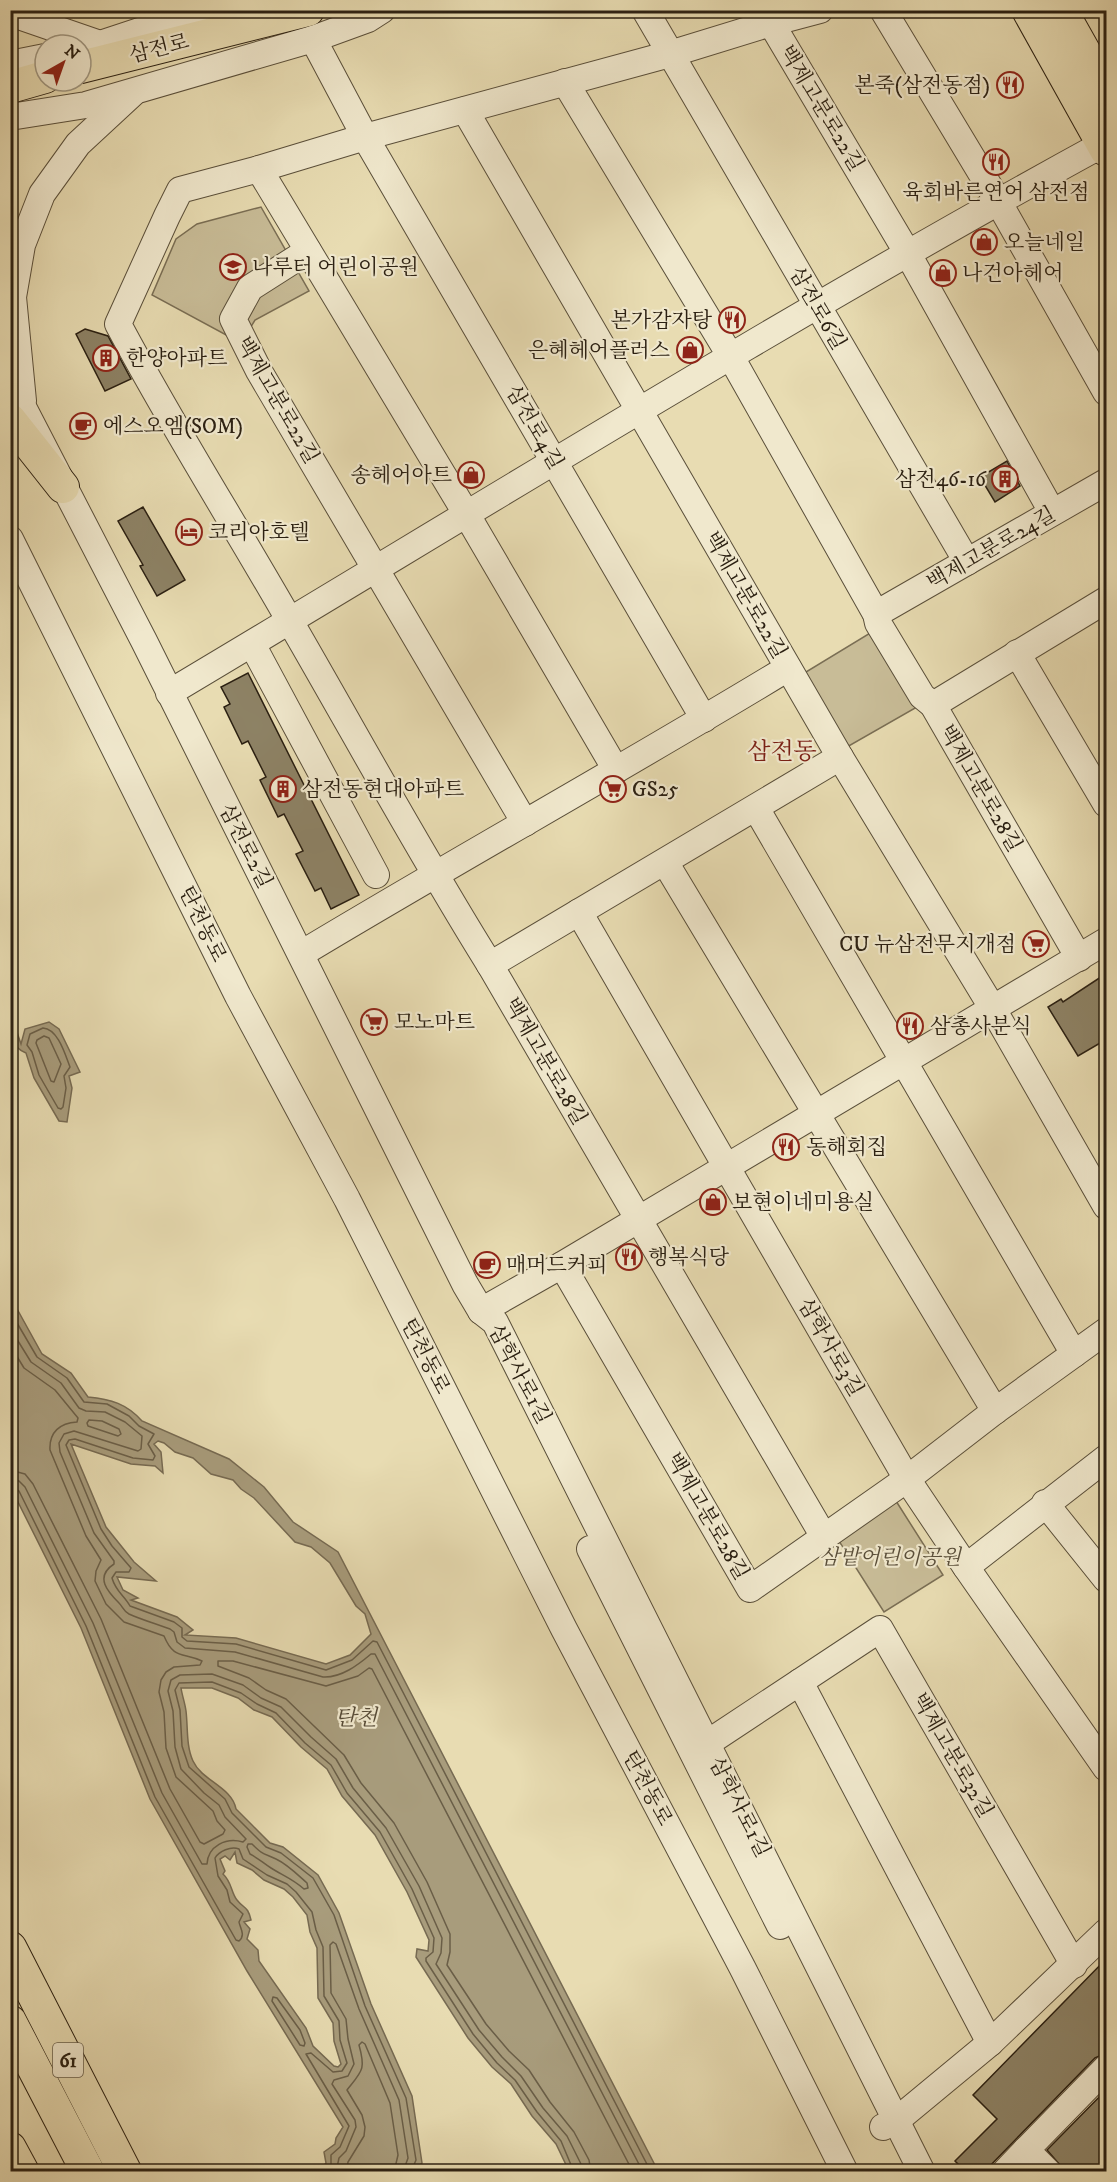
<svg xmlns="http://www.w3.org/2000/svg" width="1117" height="2182" font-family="'IM FELL DW Pica','Noto Serif KR',serif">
<rect width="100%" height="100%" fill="#e8dcb2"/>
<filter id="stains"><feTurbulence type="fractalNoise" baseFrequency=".00333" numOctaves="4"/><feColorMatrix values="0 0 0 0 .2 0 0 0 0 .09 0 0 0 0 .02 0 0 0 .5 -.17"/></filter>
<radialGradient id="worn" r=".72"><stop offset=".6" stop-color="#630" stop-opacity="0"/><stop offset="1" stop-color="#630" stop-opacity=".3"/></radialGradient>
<g fill="#c8bc97" stroke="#7a6e54" stroke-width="1.5">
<polygon points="261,207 309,291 255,320 241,343 152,295 176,239 197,224"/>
<polygon points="880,627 924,703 847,747 801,675"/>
<polygon points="896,1501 943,1575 884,1612 837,1538"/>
</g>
<g fill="#a89c7c" stroke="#766a52" stroke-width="1.5" fill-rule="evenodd">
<path d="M 10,1012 L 21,1044 L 25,1029 L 49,1022 L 59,1029 L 80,1072 L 69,1076 L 72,1088 L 67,1122 L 59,1121 L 34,1078 L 26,1053 C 9,1047 10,1027 10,1012 Z"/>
<path d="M 11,1298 L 42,1354 L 71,1373 L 88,1397 C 111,1399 127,1404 142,1421 L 229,1459 L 264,1487 L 293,1522 L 338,1552 L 658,2171 L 569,2171 L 556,2144 L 532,2116 L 511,2084 L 492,2067 L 468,2038 L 416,1957 L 417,1949 L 428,1951 L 429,1940 L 407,1892 L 375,1835 L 342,1796 L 327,1769 L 301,1747 L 272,1717 L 254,1710 L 238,1698 L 212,1688 L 181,1688 C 182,1695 185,1703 186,1711 C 188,1727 186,1746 193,1761 C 202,1781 232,1787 236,1809 L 270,1843 L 283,1847 L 318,1875 L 339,1913 L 371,2004 L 412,2096 L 422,2163 L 415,2171 L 319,2171 L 326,2163 L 324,2152 L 335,2144 L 336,2138 L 343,2127 L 247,1971 L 150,1799 L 81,1628 L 11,1488 ZM 158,1441 L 164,1443 L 175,1452 L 193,1458 L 211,1474 L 233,1480 L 241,1489 L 254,1498 L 295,1542 L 311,1547 L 330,1563 L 356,1606 L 365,1614 L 371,1634 L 350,1655 L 326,1664 L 236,1638 L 185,1635 L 193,1630 L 177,1617 L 131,1600 L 138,1598 L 123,1590 L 117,1577 L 156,1581 L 134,1562 L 106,1527 L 71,1444 L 131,1464 L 155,1466 L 163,1473 L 161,1452 L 154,1444 ZM 235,1852 L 237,1863 L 252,1870 L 264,1880 L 284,1889 L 293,1897 L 307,1915 L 310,1932 L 317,1948 L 318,1998 L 333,2023 L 334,2041 L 341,2064 L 338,2067 L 334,2066 L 313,2046 L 306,2028 L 259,1961 L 258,1950 L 247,1939 L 250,1929 L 244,1922 L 251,1920 C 248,1906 244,1909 237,1900 C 231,1893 232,1882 223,1874 L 225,1871 L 220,1859 L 225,1856 L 230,1860 Z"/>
</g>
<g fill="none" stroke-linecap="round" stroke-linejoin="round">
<g stroke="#6a5e47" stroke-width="1.5">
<path d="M 43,1028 C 58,1029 65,1054 70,1067 L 64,1076 L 66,1088 L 63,1107 L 61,1109 L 58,1108 L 39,1075 L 32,1052 L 27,1045 L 30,1034 Z"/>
<polygon points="44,1036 49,1038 61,1064 54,1082 51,1081 36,1043 37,1040"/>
<path d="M 10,1311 L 37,1357 L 67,1378 L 84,1402 L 107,1404 L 129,1416 L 139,1426 L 154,1434 L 148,1444 L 155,1456 L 153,1460 L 133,1458 L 75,1439 L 69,1440 L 66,1445 L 101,1529 L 112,1546 L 131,1568 L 129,1572 L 116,1572 L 112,1578 C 116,1592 124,1595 130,1606 L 174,1622 L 182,1628 L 182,1637 L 187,1641 L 236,1644 L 326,1670 L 352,1660 L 373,1641 L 377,1642 L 651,2172"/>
<path d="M 10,1328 L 31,1362 L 61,1383 L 79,1408 L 86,1411 L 105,1412 L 125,1422 L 142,1436 L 141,1449 L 138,1451 L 74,1431 L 64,1434 L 59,1443 L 60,1452 L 94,1533 L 114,1561 L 114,1564 C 94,1577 108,1592 119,1603 C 123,1607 123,1611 129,1614 C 142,1620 157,1624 170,1629 L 174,1632 L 177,1642 L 185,1648 L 235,1652 L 323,1677 C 341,1678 358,1665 371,1654 L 375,1654 L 643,2172"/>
<path d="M 10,1345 L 24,1368 L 55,1390 L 78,1418 L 77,1422 C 60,1423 49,1432 50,1450 L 86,1536 L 101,1560 L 96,1571 L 95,1581 L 106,1604 L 124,1622 L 164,1636 C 174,1660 183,1652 202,1661 L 200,1665 L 174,1667 L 166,1672 L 161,1680 L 159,1692 L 164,1712 L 166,1748 L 176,1777 L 213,1811 L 217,1821 L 225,1830 L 223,1834 L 204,1844 L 200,1842 L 170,1789 L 101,1619 L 33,1484 L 25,1474 L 10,1470"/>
<polygon points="89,1420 102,1421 119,1429 121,1434 118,1436 88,1426 87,1423"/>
<path d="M 10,1479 L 19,1481 L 25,1487 L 93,1623 L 162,1793 L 202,1864 L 207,1864 C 208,1846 226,1837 243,1842 L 246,1839 L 225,1817 L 219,1805 L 204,1793 L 181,1769 L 175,1747 L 173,1711 L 168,1691 L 171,1680 L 180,1675 L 212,1674 L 243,1685 L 261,1698 L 281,1707 L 311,1737 L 336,1759 L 353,1788 L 386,1828 L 419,1886 L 442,1938 L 441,1953 L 436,1964 L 479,2030 L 502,2057 L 521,2076 L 543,2108 L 567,2136 L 581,2164 L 582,2172"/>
<path d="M 10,1487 L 19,1491 L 86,1626 L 155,1797 L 236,1940 L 239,1941 C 246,1935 240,1928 239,1922 L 243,1914 L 230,1902 L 227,1890 L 218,1876 L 215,1858 C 219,1851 231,1846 239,1849 L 243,1859 L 267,1875 L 287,1884 L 296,1892 L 312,1912 L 316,1930 L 323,1947 L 324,1996 L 339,2021 L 340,2040 L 347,2063 L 342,2071 L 333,2072 L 311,2053 L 306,2054 L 349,2126 L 340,2147 L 331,2155 L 331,2165 L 327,2172"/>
<path d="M 248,1844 L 252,1844 C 263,1855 263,1853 276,1859 C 287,1864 298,1875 307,1883 L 308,1888 L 304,1889 C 293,1879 282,1875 271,1868 C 263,1863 258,1858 250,1854 L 247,1847 Z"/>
<polygon points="273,1997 277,1998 300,2030 305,2043 304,2046 300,2045 272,2001"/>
<polyline points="336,2172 339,2158 346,2151 356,2127 355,2120 332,2084 334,2080 348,2076 354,2064 348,2039 346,2019 331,1993 330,1945 333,1942 336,1944 359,2009 399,2100 408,2158 403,2172"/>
<path d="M 346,2172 L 348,2162 L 364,2136 L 365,2127 L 362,2115 L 347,2090 C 362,2071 366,2070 359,2045 L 362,2042 L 365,2044 L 390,2103 L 398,2155 L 394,2172"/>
<polyline points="411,2172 416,2160 406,2098 365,2006 334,1915 313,1878 281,1853 266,1847 232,1813 225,1799 189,1767 182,1746 180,1710 175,1690 179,1683 212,1682 241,1693 257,1704 276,1713 305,1743 331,1765 347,1793 380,1832 412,1889 434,1938 433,1952 426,1958 426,1961 473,2034 497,2063 515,2080 537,2112 561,2141 574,2172"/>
<polyline points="591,2172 589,2160 574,2132 550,2102 529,2070 509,2051 486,2024 447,1965 450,1952 450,1934 427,1882 394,1823 361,1783 344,1755 286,1699 266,1690 249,1678 218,1666 218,1661 233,1661 326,1686 358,1676 369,1668 372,1669 633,2172"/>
</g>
</g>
<g fill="#8d8265" stroke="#2b2012" stroke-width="1.5">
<polygon points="85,329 108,336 131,379 105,391 76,334"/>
<polygon points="1007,461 1020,486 995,502 980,477"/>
<polygon points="143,507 185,580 157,596 140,566 143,565 118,521"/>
<polygon points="248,673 359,895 331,909 321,888 315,891 296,854 303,851 284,814 278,817 260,780 266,777 248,741 242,744 224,707 230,704 221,687"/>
<polygon points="1107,973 1107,1039 1078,1056 1048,1007 1061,999 1063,1002"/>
<polygon points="1107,1958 1107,2053 1095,2058 984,2172 966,2172 955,2161 997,2119 973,2095"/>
<polygon points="1107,2089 1107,2172 1066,2172 1047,2150"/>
</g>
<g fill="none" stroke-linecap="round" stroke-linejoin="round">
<defs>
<g id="minor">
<polyline points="645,10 967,562"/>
<path d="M 820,10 L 771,23 L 670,54 L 365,137 L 259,169 L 180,190 L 167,216 L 118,324 C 172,426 234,523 291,623 C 357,737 420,853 490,965 L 824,1537"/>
<polyline points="883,10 998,201 1106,392"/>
<polyline points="10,13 100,44"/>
<polyline points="771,23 908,254 1052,512"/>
<polyline points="313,39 365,137 704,719"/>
<polyline points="81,49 100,44 203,10"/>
<polyline points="10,64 45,57"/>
<polyline points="565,82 731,357 876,614 878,623 922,696 933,705 1079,958"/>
<polyline points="465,110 840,757 993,1009 1106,1206"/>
<polyline points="10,117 86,105 313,39 368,19 382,10"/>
<polyline points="259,169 467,515 616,770"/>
<polyline points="308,251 250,288 233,319 259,371 525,823"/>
<polyline points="10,382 144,641 465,1284 481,1311 495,1322 922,2172"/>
<polyline points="23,401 13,297 22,245 42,194 78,144 132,94"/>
<polyline points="10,539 238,996 347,1199 564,1629 742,1967 845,2172"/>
<polyline points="876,614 1106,482"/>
<polyline points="252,644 376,875"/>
<polyline points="1017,653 1106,804"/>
<path d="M 169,693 C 479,508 786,317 1103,144"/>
<polyline points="933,705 1106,600"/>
<polyline points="756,808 1074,1354"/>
<polyline points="665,862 995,1411"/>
<polyline points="579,912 907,1479 966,1567 1106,1768"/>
<path d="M 301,954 C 462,857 627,766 788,668"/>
<polyline points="490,965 840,757"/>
<polyline points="562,1265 750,1589 907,1479 995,1411 1106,1331"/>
<polyline points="481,1311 562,1265 1106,941"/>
<polyline points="1045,1503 1106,1579"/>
<polyline points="590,1549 780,1926"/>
<polyline points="966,1567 1106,1458"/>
<polyline points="800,1682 990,2043"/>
<polyline points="694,1752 880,1629 1074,1965"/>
<polyline points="883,2127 897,2120 990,2043 1106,1932"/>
<polyline points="1005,2172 1026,2150"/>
<polyline points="1048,2172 1026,2150 1106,2068"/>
</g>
<g id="major">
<polyline points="1028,10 1106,150"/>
<polyline points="1061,10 1106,90"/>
<polyline points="81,67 308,10"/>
<polyline points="10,87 45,77"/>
<polyline points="10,420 63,487"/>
<polyline points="10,2148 23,2172"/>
</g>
<g id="highway">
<polyline points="10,1948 125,2172"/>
<polyline points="10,2022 88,2172"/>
</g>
</defs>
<use href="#minor" stroke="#5a4f3a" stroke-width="28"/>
<use href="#major" stroke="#2b2012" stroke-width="34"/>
<use href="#highway" stroke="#2b2012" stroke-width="35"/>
<use href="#minor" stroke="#f0e8cd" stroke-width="26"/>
<use href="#major" stroke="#e8dcb2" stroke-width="32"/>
<use href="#highway" stroke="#e8dcb2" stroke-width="33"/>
</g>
<defs>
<symbol id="restaurant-ring" viewBox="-11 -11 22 22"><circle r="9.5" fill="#f0e8cd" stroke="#8f2418" stroke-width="1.5"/><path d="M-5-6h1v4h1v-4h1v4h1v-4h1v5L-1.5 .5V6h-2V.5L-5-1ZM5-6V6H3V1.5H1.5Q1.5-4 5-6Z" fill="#8f2418"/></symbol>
<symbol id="shop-ring" viewBox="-11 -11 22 22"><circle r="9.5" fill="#f0e8cd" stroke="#8f2418" stroke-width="1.5"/><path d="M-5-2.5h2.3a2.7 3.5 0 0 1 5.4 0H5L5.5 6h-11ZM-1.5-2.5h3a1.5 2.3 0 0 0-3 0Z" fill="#8f2418"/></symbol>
<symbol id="school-ring" viewBox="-11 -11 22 22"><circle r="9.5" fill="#f0e8cd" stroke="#8f2418" stroke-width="1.5"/><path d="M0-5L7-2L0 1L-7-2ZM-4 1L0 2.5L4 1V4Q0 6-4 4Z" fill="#8f2418"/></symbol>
<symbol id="building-ring" viewBox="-11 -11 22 22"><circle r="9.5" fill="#f0e8cd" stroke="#8f2418" stroke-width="1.5"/><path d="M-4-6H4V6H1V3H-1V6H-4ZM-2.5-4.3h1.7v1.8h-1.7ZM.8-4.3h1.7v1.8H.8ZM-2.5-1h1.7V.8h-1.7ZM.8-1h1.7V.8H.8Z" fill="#8f2418"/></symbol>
<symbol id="cafe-ring" viewBox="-11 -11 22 22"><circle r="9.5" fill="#f0e8cd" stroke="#8f2418" stroke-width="1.5"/><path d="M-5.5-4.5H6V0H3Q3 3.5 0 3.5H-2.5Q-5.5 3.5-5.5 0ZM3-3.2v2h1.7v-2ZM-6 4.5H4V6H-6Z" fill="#8f2418"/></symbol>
<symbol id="hotel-ring" viewBox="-11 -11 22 22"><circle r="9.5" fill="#f0e8cd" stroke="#8f2418" stroke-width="1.5"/><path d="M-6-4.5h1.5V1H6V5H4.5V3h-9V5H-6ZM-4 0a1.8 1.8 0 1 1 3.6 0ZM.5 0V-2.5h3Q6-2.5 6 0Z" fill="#8f2418"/></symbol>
<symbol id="supermarket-ring" viewBox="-11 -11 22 22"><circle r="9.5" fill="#f0e8cd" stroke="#8f2418" stroke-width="1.5"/><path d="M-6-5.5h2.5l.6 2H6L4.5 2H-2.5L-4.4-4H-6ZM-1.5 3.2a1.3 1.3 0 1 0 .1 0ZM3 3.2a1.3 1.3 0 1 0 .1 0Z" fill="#8f2418"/></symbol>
</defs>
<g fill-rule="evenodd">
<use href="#restaurant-ring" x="995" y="70" width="30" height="30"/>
<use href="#restaurant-ring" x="981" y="147" width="30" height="30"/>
<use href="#shop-ring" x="969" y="227" width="30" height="30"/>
<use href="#school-ring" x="218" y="252" width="30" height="30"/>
<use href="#shop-ring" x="928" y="258" width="30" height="30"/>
<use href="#restaurant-ring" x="717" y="305" width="30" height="30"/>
<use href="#shop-ring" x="675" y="335" width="30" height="30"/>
<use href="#building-ring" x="91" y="343" width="30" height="30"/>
<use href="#cafe-ring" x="68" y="411" width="30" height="30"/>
<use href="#shop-ring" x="456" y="460" width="30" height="30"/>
<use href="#building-ring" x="990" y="464" width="30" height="30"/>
<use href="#hotel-ring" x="174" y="517" width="30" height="30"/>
<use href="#building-ring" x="268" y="774" width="30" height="30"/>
<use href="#supermarket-ring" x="598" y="774" width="30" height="30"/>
<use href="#supermarket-ring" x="1021" y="929" width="30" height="30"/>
<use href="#supermarket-ring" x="359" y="1007" width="30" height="30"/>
<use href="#restaurant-ring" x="895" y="1011" width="30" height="30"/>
<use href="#restaurant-ring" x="771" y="1132" width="30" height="30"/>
<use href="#shop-ring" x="698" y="1187" width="30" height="30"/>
<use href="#restaurant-ring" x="614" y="1242" width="30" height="30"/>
<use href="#cafe-ring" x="472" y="1250" width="30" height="30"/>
</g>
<g text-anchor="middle" stroke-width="4.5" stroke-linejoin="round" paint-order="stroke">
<rect fill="#f0e8cd" stroke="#665c4a" stroke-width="1.5" x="53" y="2043" width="30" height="34" rx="4.5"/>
<g font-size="20" font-weight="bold" fill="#2b2012">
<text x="68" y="2067">61</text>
</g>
<g font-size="21" fill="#2b2012" stroke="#f0e8cd">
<text transform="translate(159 48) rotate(-14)" y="7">삼전로</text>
<text transform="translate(822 108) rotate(59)" y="7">백제고분로22길</text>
<text transform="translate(818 308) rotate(60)" y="7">삼전로6길</text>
<text transform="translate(278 400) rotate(60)" y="7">백제고분로22길</text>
<text transform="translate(535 427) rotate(60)" y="7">삼전로4길</text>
<text transform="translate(991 548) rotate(-30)" y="7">백제고분로24길</text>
<text transform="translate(746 595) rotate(60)" y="7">백제고분로22길</text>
<text transform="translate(981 788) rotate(60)" y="7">백제고분로28길</text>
<text transform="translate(246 846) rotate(63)" y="7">삼전로2길</text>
<text transform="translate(203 924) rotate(64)" y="7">탄천동로</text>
<text transform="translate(546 1061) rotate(60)" y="7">백제고분로28길</text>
<text transform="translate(831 1347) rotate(60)" y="7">삼학사로3길</text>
<text transform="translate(426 1356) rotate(63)" y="7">탄천동로</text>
<text transform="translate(520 1374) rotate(62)" y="7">삼학사로1길</text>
<text transform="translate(708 1516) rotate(60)" y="7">백제고분로28길</text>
<text transform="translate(953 1755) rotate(60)" y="7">백제고분로32길</text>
<text transform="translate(648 1788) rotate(62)" y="7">탄천동로</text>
<text transform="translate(740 1807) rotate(63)" y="7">삼학사로1길</text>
</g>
<g font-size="21" fill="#2b2012" stroke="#f0e8cd" text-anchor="start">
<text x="990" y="92" text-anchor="end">본죽(삼전동점)</text>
<text x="996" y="199" text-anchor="middle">육회바른연어 삼전점</text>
<text x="1004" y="249">오늘네일</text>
<text x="252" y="274">나루터 어린이공원</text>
<text x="962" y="280">나건아헤어</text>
<text x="712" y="327" text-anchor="end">본가감자탕</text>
<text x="670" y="357" text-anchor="end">은혜헤어플러스</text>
<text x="126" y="365">한양아파트</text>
<text x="103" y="433">에스오엠(SOM)</text>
<text x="452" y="482" text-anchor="end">송헤어아트</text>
<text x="986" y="486" text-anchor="end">삼전46-16</text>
<text x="208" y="539">코리아호텔</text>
<text x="302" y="796">삼전동현대아파트</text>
<text x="632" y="796">GS25</text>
<text x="1016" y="951" text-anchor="end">CU 뉴삼전무지개점</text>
<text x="394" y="1029">모노마트</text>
<text x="930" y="1033">삼총사분식</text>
<text x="806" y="1154">동해회집</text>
<text x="732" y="1209">보현이네미용실</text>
<text x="648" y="1264">행복식당</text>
<text x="506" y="1272">매머드커피</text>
</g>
<g font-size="21" font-style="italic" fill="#5a4f3a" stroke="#f0e8cd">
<text x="890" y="1564">삼밭어린이공원</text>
</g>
<g font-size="22" font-style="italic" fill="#574b37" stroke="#f0e8cd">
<text x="356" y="1725">탄천</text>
</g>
<g font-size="24" fill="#7a1f14" stroke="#f0e8cd">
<text x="782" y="759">삼전동</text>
</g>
</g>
<rect width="1117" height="2182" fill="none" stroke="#e8dcb2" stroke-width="36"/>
<rect x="12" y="12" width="1093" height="2158" fill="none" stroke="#2b2012" stroke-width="3"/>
<rect x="18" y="18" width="1081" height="2146" fill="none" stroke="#2b2012" stroke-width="1.5"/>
<g transform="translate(63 63) rotate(40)"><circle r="28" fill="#f0e8cd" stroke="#a19882" stroke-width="1.5"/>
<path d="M0-4.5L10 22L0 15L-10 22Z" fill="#8f2418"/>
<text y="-9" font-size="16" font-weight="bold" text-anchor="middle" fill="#2b2012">N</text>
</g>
<rect width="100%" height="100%" filter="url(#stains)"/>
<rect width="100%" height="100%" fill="url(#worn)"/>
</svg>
